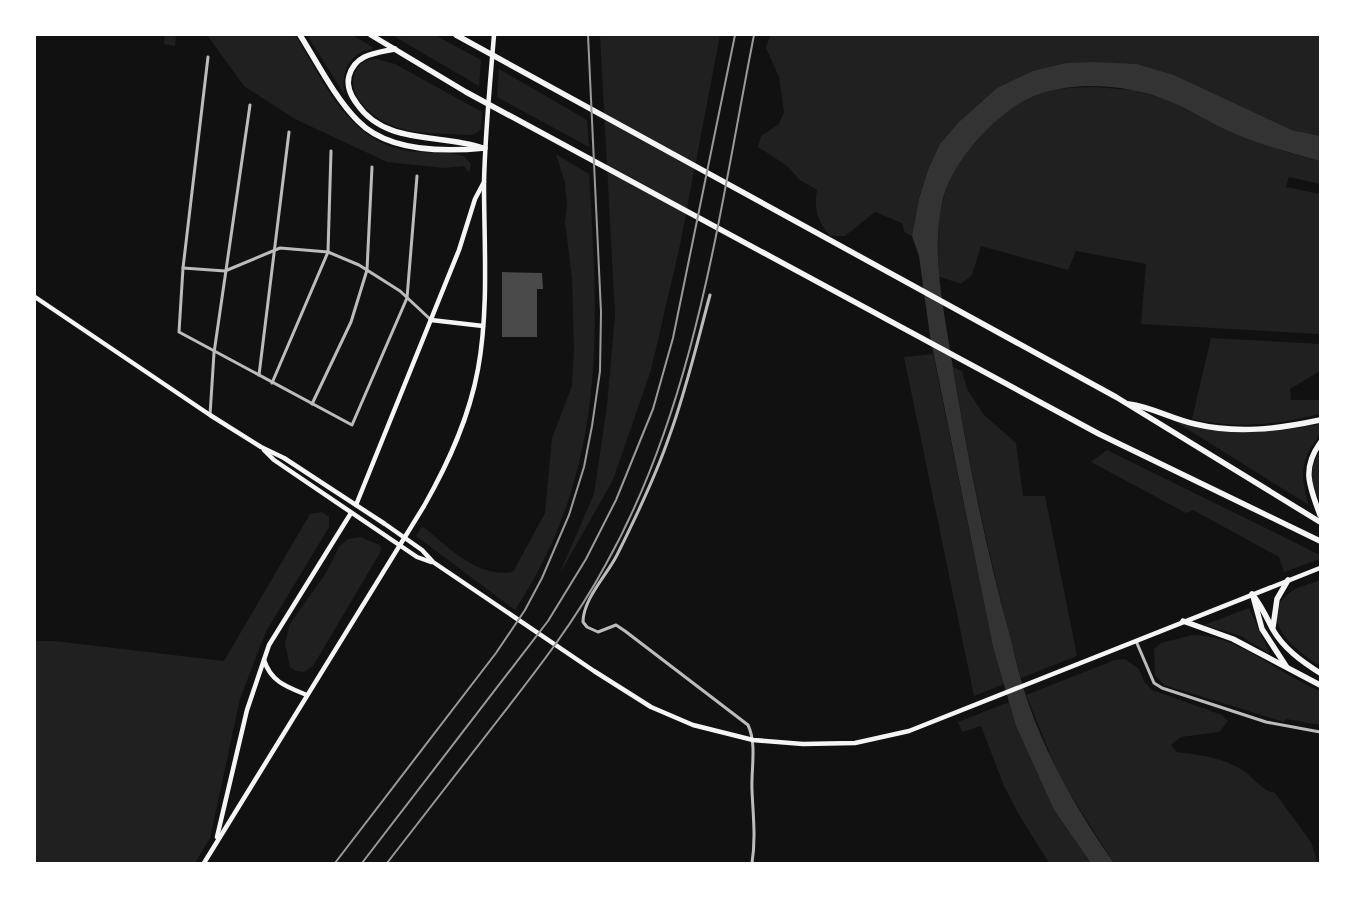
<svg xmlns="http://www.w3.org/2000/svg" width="1355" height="898" font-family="Merriweather,serif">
<rect width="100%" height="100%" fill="#111"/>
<g fill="#202020">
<polygon points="165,35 176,35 175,46 164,44"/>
<path d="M 207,35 L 295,35 C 322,78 345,135 399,149 C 420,155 443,150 464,156 L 471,164 L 469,173 L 464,166 L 444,168 L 387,162 L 295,119 L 244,86 Z"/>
<path d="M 307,35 L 352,35 L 374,48 C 371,50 364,51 360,53 C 345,61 340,82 346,97 Z"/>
<polygon points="392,35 435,35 481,60 479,86"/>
<polygon points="600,35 720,35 680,245 651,370 613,480 559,575 594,494 607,406 615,315"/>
<path d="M 770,35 L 1320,35 L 1320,136 L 1292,130 L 1174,75 L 1137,64 L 1066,63 L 997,88 L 960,122 L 928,170 L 919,199 L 912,236 L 905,233 L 902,223 L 875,212 L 845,236 L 830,236 C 817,221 814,209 817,190 L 800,180 L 787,166 L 758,147 L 761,136 L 779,124 L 784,112 L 779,77 L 766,48 Z"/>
<path d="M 376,59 L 395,64 L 482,112 L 481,129 L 475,134 L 468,135 C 443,133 414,135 391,125 C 371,117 343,92 357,69 C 361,62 368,59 376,59 Z"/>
<polygon points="499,69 587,120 589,147 497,97"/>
<path d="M 1094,87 L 1133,90 L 1165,99 L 1233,133 L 1290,153 L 1320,161 L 1320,184 L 1289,177 L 1286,187 L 1320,194 L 1320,334 L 1141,324 L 1146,264 L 1076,251 L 1068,270 L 981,246 L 972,275 L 961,284 L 938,276 C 939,251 936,224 943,200 C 954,156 998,109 1041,93 C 1057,87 1077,88 1094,87 Z"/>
<path d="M 556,154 L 589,174 C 599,333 607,470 515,610 L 416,536 L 422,526 C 449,547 476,578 513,572 L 545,513 L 552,438 L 572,386 L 574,348 L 572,278 L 565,222 L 567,206 L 565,183 Z"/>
<path d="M 1211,338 L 1320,344 L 1320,371 L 1290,389 L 1291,400 L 1320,400 L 1320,414 C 1277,425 1235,429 1192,419 Z"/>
<polygon points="933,354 993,647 1004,684 974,696 904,357"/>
<path d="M 953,367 L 962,371 L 967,389 L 984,415 L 1016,443 L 1023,496 L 1045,496 L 1077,656 L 1021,678 C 993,575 970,472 953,367 Z"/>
<path d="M 1176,422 C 1231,436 1265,433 1320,424 C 1320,441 1315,439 1308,453 C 1300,470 1303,488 1309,505 Z"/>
<polygon points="1107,450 1320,555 1320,559 1284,572 1279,557 1193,510 1186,513 1091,462"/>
<path d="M 1320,451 L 1320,501 C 1310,484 1309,468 1320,451 Z"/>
<polygon points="322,512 329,517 329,527 267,630 259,649 240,699 210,838 195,863 35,863 35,641 54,641 224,661 310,514"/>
<polygon points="360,537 380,545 381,551 313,666 304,672 296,671 290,667 285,643 290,624 326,573 339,547 348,539"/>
<path d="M 1320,580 L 1320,666 C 1299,653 1255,620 1288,594 C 1296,587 1310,584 1320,580 Z"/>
<polygon points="1249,608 1270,654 1241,636 1204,625"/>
<path d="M 1193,635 C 1239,635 1278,674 1320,691 L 1320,725 L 1286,719 L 1284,722 L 1164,685 L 1155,675 L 1154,649 L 1161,643 Z"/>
<path d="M 1125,659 L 1139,669 L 1144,681 L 1152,690 L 1222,715 L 1228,721 L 1219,732 L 1181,737 L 1171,745 L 1177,752 C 1198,755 1221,757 1241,769 C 1254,777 1260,790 1275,793 L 1311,842 L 1318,863 L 1114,863 L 1060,778 L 1026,695 L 1115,660 Z"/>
<polygon points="1009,702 1016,726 1054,810 1091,863 1049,863 1018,813 1004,786 981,726 962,732 958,722"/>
</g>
<path fill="#333" d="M 1094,62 L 1137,64 L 1174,75 L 1292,130 L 1320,136 L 1320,161 C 1291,153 1261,145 1233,133 C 1210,123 1189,109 1166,100 C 1130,85 1080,81 1042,93 C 1001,106 951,160 942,203 C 931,255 944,310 952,362 C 967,454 985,546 1010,636 C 1016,660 1021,684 1030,708 C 1050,763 1080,815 1114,863 L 1091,863 L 1054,810 L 1016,726 L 993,647 L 930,336 L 919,256 L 912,236 L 919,199 L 928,170 L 940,144 L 959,122 L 997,88 L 1033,71 L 1066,63 Z"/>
<polygon fill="#4a4a4a" points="502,272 542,273 543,289 537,289 537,337 502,337"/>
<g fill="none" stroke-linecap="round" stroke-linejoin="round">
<g stroke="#bcbcbc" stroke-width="3">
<polyline points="208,57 183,268 179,332 352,425 407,298 417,176"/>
<polyline points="183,268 225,271 280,248 328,252 359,265 400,291 431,320"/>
<path d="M 710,295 C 697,343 686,391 669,437 C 655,478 636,517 617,555 C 607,575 583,599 583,622 L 587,627 L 598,632 L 616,625 L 625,631 L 748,725 C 757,744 751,769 752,790 C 753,815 756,838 752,863"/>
<polyline points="259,375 289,132"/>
<polyline points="272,383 328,252 331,151"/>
<polyline points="312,404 351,322 367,270 372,167"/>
<polyline points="210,415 214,353 250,105"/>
<polyline points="1136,641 1154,683 1162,688 1266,722 1320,732"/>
</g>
<g stroke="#f5f5f5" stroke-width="4.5">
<polyline points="431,320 483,326"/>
<polyline points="356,505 459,250 475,199 484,182"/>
<path d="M 264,660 C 271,682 287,687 307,695"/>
<polyline points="217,837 247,710 269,645 351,513"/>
<path d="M 204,863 L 424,506 C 449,462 469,418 478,369 C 489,309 484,244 484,183 C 485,134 490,84 494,35"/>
</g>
<g stroke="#f5f5f5" stroke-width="4.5">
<polyline points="35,297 210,415 261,447 284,458 385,524 422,550 433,562 594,671 651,707 693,725 753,740 803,744 855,743 909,731 1320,568"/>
<polyline points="264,450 274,460 417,557 431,562"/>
</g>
<g stroke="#f5f5f5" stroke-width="5.5">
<path d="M 300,35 C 317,62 335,98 358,121 C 388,152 445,152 485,148"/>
<polyline points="371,35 466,92 1099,434 1320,541"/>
<polyline points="456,35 1116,397 1320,522"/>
<path d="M 395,49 C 376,53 355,54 349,76 C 346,87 351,96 357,104 C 386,146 441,133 483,148"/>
<path d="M 1129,404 C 1152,407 1172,419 1195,424 C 1237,434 1278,429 1320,420"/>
<path d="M 1320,443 C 1301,470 1310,487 1320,515"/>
<path d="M 1252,594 C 1261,605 1266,616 1272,628 C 1283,648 1301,661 1320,673"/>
<polyline points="1253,596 1262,629 1286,666"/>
<polyline points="1183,621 1233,639 1320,685"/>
<polyline points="1273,627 1277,599 1288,580"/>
</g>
<g stroke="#9a9a9a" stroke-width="2">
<polyline points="335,863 496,653 525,610 542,578 569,515 584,467 592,426 600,371 601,312 588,35"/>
<polyline points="362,863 548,621 586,559 616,500 653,409 673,338 735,35"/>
<path d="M 387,863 C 424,815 461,768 498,720 C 537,670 576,620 606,564 C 696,403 719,213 754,35"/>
</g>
</g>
<rect width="1355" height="898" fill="none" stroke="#ffffff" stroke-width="72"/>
</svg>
